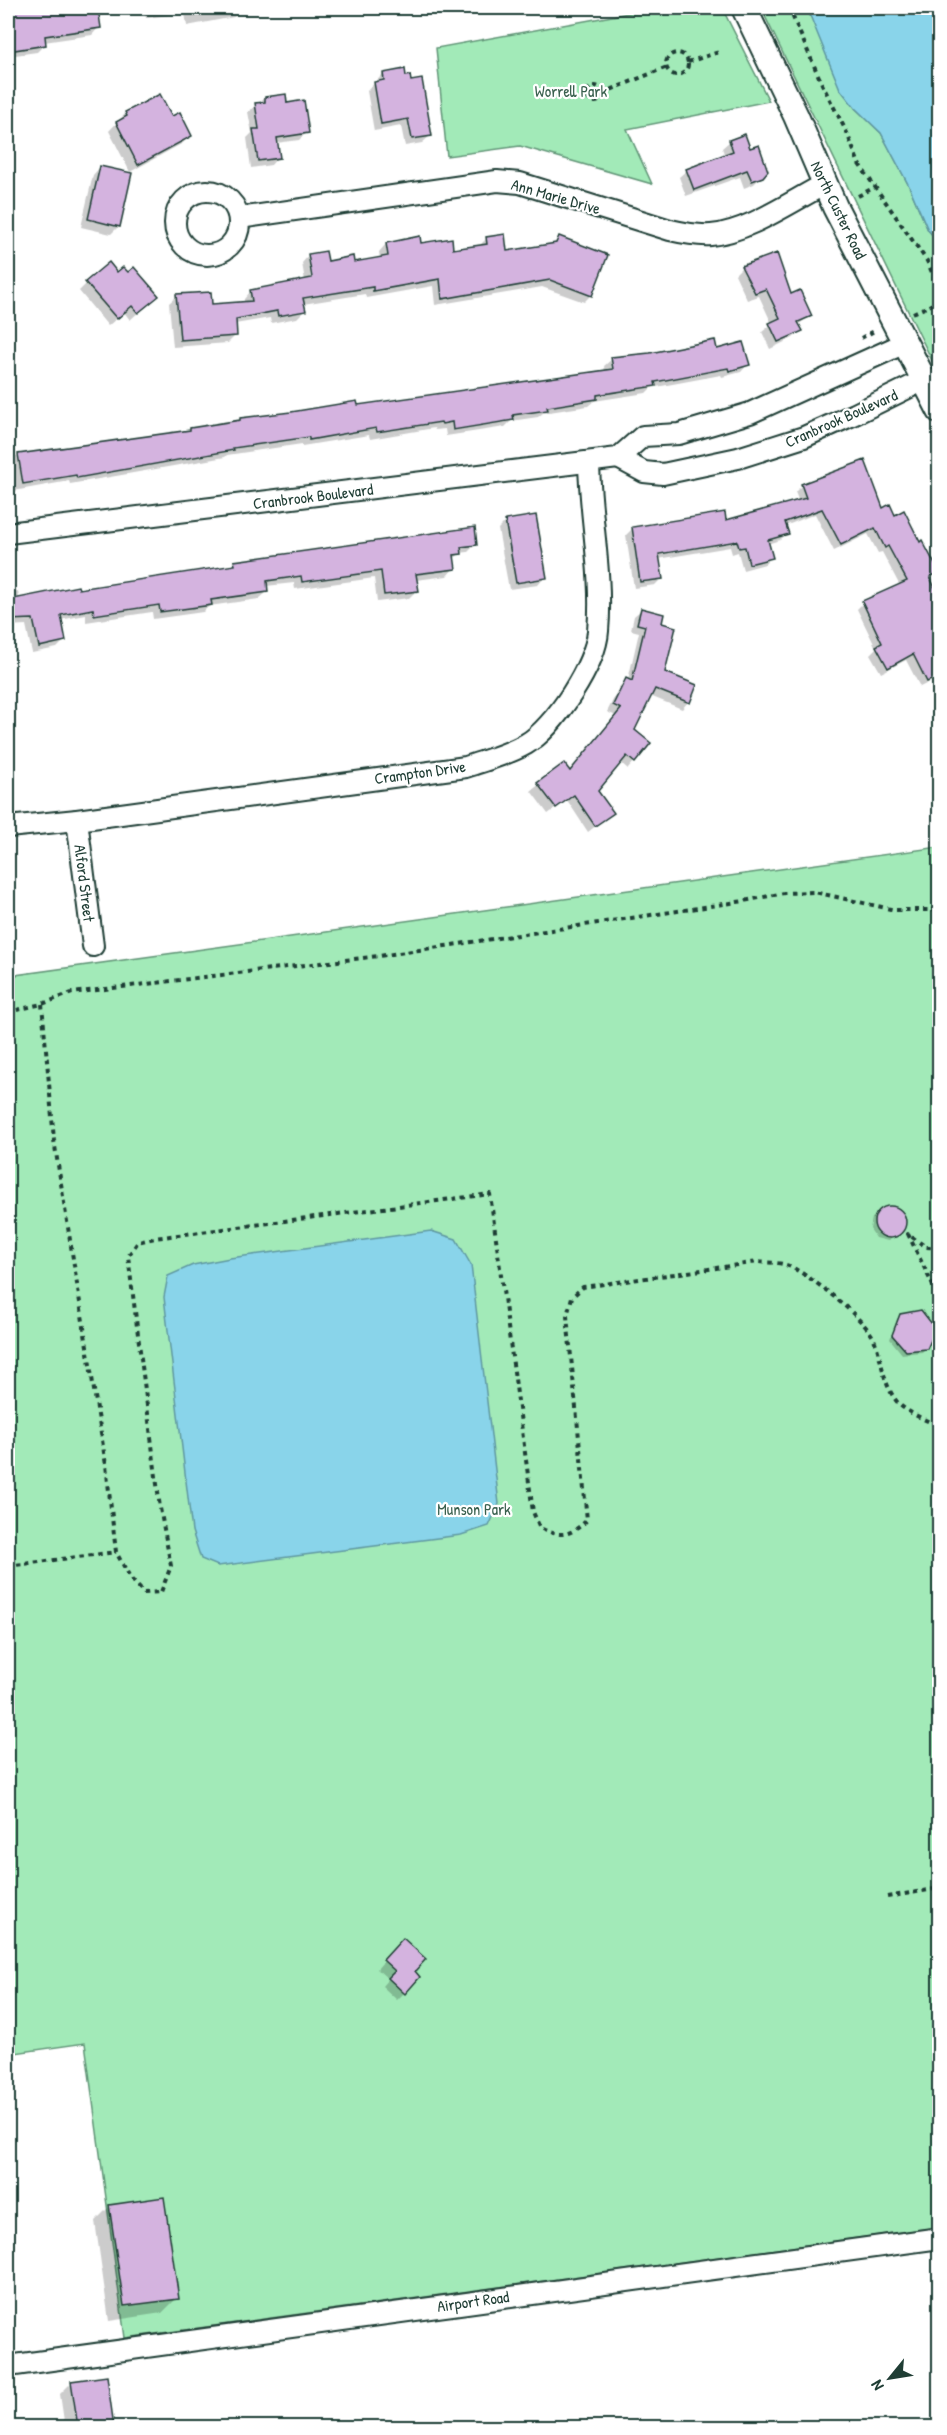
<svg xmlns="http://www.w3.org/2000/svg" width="947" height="2435" font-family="'Patrick Hand',sans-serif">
<rect width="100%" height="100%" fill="#fff"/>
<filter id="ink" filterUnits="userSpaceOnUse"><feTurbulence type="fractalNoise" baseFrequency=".0167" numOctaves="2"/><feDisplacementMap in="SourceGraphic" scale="12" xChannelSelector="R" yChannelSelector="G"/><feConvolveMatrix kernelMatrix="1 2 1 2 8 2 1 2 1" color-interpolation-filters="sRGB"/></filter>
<g filter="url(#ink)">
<g fill="#a2eab8" stroke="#609476" stroke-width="1.5">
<polygon points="656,8 722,8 769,101 627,129 652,184 520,146 447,156 436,48"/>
<polygon points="761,8 807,8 855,108 881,133 909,186 928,230 939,242 939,375"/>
<polygon points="939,847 939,2227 125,2338 85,2043 8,2054 8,976"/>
</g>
<g fill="#89d4ea" stroke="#5f98a1" stroke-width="1.5">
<polygon points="807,8 939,8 939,242 928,230 909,186 881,133 855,108 840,89"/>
<polygon points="431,1231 456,1239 471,1265 499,1504 489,1526 461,1535 218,1566 201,1559 192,1531 164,1297 168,1276 193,1265 230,1258"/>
</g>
<g fill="#0003" fill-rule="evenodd">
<polygon points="10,8 242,8 242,9 234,17 187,26 185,13 146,18 144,9 98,16 99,27 92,35 44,42 45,44 37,52 8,56 8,16 11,12"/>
<polygon points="592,8 606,8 595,13"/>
<polygon points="383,74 430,136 422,143 405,146 401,126 374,131 367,91"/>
<polygon points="265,98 286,104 307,132 299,140 276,143 278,157 271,165 251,168 247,138 252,133 248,112"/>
<polygon points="126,113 171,118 190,135 183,143 130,172 109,131"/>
<polygon points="730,141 762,176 754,184 744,188 740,177 686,196 679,177 687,170 725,156 722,148"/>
<polygon points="100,167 119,226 111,234 81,227 93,175"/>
<path d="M 559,238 L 591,295 L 584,302 L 542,287 L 435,305 L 433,286 L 366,298 L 365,294 L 303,304 L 304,311 L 297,318 L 271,323 L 270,318 L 235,324 L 236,335 L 228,343 L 173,347 L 169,303 L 177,296 L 211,305 L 244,303 L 244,299 L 251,291 L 305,281 L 302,263 L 309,255 L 327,262 L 353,263 L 380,259 L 379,252 L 386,244 L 420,244 L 452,251 L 479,246 L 486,239 L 506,253 L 552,245 ZM 308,259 L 311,259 L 315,285 L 312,286 Z"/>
<polygon points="742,267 790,296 810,316 798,325 801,330 793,338 770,349 762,332 772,324 759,296 747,300 735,274"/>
<polygon points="117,274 149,303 130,320 124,312 108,326 79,291 86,284"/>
<polygon points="716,351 748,364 741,372 722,377 721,375 651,388 646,393 594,401 588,406 543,413 538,417 511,421 505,427 446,436 445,429 435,430 434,428 370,439 369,435 302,446 302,444 227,455 225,457 70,484 69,481 8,492 8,457 122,439 123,441 237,422 240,419 356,407 605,372 604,366 612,359"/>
<polygon points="802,485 882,510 894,517 919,544 937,572 929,579 940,600 940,677 920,687 906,660 881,673 870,654 876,648 857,609 863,603 900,586 882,552 878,553 868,534 834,551 815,514 785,526 787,533 780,540 767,544 771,557 765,564 743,570 738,552 732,554 730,547 658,559 662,578 655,585 634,588 626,535 633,528 725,521 799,502 795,492"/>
<polygon points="506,521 545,577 538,585 509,589 498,529"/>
<polygon points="476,544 468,552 460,553 453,560 454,568 447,576 416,580 417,590 409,598 377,602 374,578 295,589 294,583 266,586 267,592 259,599 209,606 203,612 153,619 152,612 86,622 86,615 60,620 64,641 57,648 32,653 26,625 8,626 8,592 18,591 19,599 230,568 235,562"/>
<polygon points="641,610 660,624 663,673 688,702 682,709 650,696 633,730 634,762 628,769 620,762 597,790 612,813 588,832 567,800 548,814 531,791 564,765 570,772 616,716 607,712 620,686 628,680 639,632 631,630 634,616"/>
<polygon points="886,1208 899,1210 905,1220 903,1231 888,1241 876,1238 870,1229 872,1218"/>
<polygon points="901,1315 926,1348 922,1352 902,1354 890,1339 897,1319"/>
<polygon points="395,1948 412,1971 404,1993 397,2000 382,1986 388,1979 377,1969"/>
<polygon points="110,2206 177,2298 162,2313 109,2321 95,2221"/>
<polygon points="106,2377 113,2428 65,2428 60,2394 72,2382"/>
</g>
<g fill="#d4b3df" stroke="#1f3d34" stroke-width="1.5">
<polygon points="8,8 98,8 101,28 45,36 46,45 8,51"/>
<polygon points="405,69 406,76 410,75 411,81 422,79 432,136 412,139 408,119 381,124 374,82 384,80 383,73"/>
<polygon points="160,94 172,116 180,112 192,136 138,165 116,122 127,116 125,112"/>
<polygon points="286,94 287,103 304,100 309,133 277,138 280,158 258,161 253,129 259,129 255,103 265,102 265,97"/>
<polygon points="745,134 750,148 759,145 768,171 763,177 752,181 747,170 694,190 686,169 733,151 729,140"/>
<polygon points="100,166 132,173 120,227 88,219"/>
<polygon points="505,234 507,251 556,243 559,236 608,255 592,296 550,280 442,299 440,279 373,291 373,287 303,298 306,311 278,316 277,311 236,319 237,336 180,340 176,294 211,292 212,304 252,301 250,290 312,278 308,254 326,251 328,261 353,256 354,262 388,256 386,243 420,236 421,243 452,238 453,249 487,244 486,237"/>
<polygon points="777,253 791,294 800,290 812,316 798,322 803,331 778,342 769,323 780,318 766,289 755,293 741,266"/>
<polygon points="109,262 117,272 123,267 128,272 134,267 159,296 138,313 132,306 117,319 85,282"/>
<polygon points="715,340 717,349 743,342 750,365 729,371 728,368 655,382 656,386 597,395 597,399 547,407 548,410 513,415 514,420 453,430 452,422 442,424 441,422 377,432 376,428 309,440 309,437 233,448 234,450 77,478 76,475 23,484 18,454 190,430 190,428 240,420 240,418 291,412 357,401 358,405 613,369 611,357 650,353"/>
<polygon points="865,460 883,508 890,504 895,515 904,510 920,542 922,540 939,572 930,577 939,597 939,676 927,682 913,654 888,668 876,646 882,643 862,601 907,581 888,546 885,548 875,528 841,545 822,509 785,522 789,534 768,540 773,558 749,564 745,547 739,548 737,541 659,554 663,579 640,582 632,527 725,512 726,520 806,498 801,484"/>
<polygon points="536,515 547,578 516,583 505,520"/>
<polygon points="475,527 477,545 461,547 462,554 454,555 456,569 416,574 419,591 384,595 381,571 302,582 301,576 267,581 268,592 211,600 212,605 160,612 159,605 94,615 93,609 61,615 66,641 39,647 33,619 8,620 8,600 78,586 79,589 235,565 234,561"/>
<polygon points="641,608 664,614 662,623 676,627 665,672 697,685 690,703 655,689 635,730 651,743 635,763 627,756 598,791 614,813 595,826 574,795 556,808 537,783 564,763 570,771 621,709 613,705 626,678 632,681 645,626 637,624"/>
<circle cx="890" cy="1222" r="16"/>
<polygon points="921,1310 936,1329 927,1349 906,1351 892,1335 900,1314"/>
<polygon points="403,1938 426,1959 415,1971 420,1977 405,1994 388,1978 395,1971 383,1960"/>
<polygon points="164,2197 179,2299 124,2306 109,2205"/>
<polygon points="107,2376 114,2427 78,2427 71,2381"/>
</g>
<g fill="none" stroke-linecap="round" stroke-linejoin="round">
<defs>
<g id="minor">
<circle cx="207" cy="223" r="32"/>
<path d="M 239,218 L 497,181 L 520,183 L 670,230 C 683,233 697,236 711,235 C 748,232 792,201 825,184"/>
<polyline points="618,458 644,472 663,474 738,458 804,437 855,414 924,380"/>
<polyline points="8,533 618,458 643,436 679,434 750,413 905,343"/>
<polyline points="77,820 93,946"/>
<path d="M 8,827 L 77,820 L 466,767 C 486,760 507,755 526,744 C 554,728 596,664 598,631 C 603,575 590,518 589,463"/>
<polyline points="8,2366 940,2238"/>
</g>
<polyline id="tertiary" points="744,8 796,116 835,207 940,411"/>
</defs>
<use href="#minor" stroke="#1f3d34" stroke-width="24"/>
<use href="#tertiary" stroke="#1f3d34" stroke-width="28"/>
<g stroke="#1f3d34" stroke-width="4" stroke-dasharray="4.5 4.5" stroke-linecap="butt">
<polyline points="789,8 822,84 847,133 859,164 927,261 940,291"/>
<circle cx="677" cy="64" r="11"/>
<polyline points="688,62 719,52"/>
<circle cx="595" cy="94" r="8"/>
<polyline points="603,93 667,67"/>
<polyline points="858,196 875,187"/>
<polyline points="913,313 940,301"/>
<polyline points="861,338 876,330"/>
<path d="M 42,1004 L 54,1140 L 106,1465 L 116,1552 L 131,1579 L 144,1593 L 161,1592 L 171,1566 L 160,1508 L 128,1256 L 138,1242 L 155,1238 L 490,1194 L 533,1512 L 540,1528 C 561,1538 570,1536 587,1520 L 567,1316 L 572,1297 L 583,1287 L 758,1262 C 767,1263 778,1262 786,1265 C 806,1271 866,1320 874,1339 C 883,1361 882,1385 899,1404 C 909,1414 927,1420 940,1427"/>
<polyline points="8,1012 42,1004 72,993 379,956 744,901 784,893 814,892 895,910 940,910"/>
<polyline points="940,1248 926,1247 908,1234 940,1300"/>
<polyline points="8,1566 116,1552"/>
<polyline points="887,1897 940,1888"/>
</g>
<use href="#minor" stroke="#fff" stroke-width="20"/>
<use href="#tertiary" stroke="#fff" stroke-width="24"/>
</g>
</g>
<g text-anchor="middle" stroke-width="4.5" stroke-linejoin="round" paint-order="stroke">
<g font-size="16" fill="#39604e" stroke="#fff">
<text x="571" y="97">Worrell Park</text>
<text x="474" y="1515">Munson Park</text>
</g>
<g font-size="16" fill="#1f3d34" stroke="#fff">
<text transform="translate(556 196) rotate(16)" y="6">Ann Marie Drive</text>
<text transform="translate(839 210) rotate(64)" y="6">North Custer Road</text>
<text transform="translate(841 418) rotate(-24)" y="6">Cranbrook Boulevard</text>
<text transform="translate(313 496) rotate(-7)" y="6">Cranbrook Boulevard</text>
<text transform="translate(420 772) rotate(-8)" y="6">Crampton Drive</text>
<text transform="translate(85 883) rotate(83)" y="6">Alford Street</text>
<text transform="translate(473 2301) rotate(-8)" y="6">Airport Road</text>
</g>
</g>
<rect width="947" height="2435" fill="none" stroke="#fff" stroke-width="30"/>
<rect x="15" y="15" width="917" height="2405" fill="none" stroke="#1f3d34" stroke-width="2" filter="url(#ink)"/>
<g transform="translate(890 2378) rotate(240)" stroke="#ffffff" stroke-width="4.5" paint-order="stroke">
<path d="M0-4.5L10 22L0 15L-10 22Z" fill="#1f3d34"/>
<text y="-9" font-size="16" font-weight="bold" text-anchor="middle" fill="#1f3d34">N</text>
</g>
</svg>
